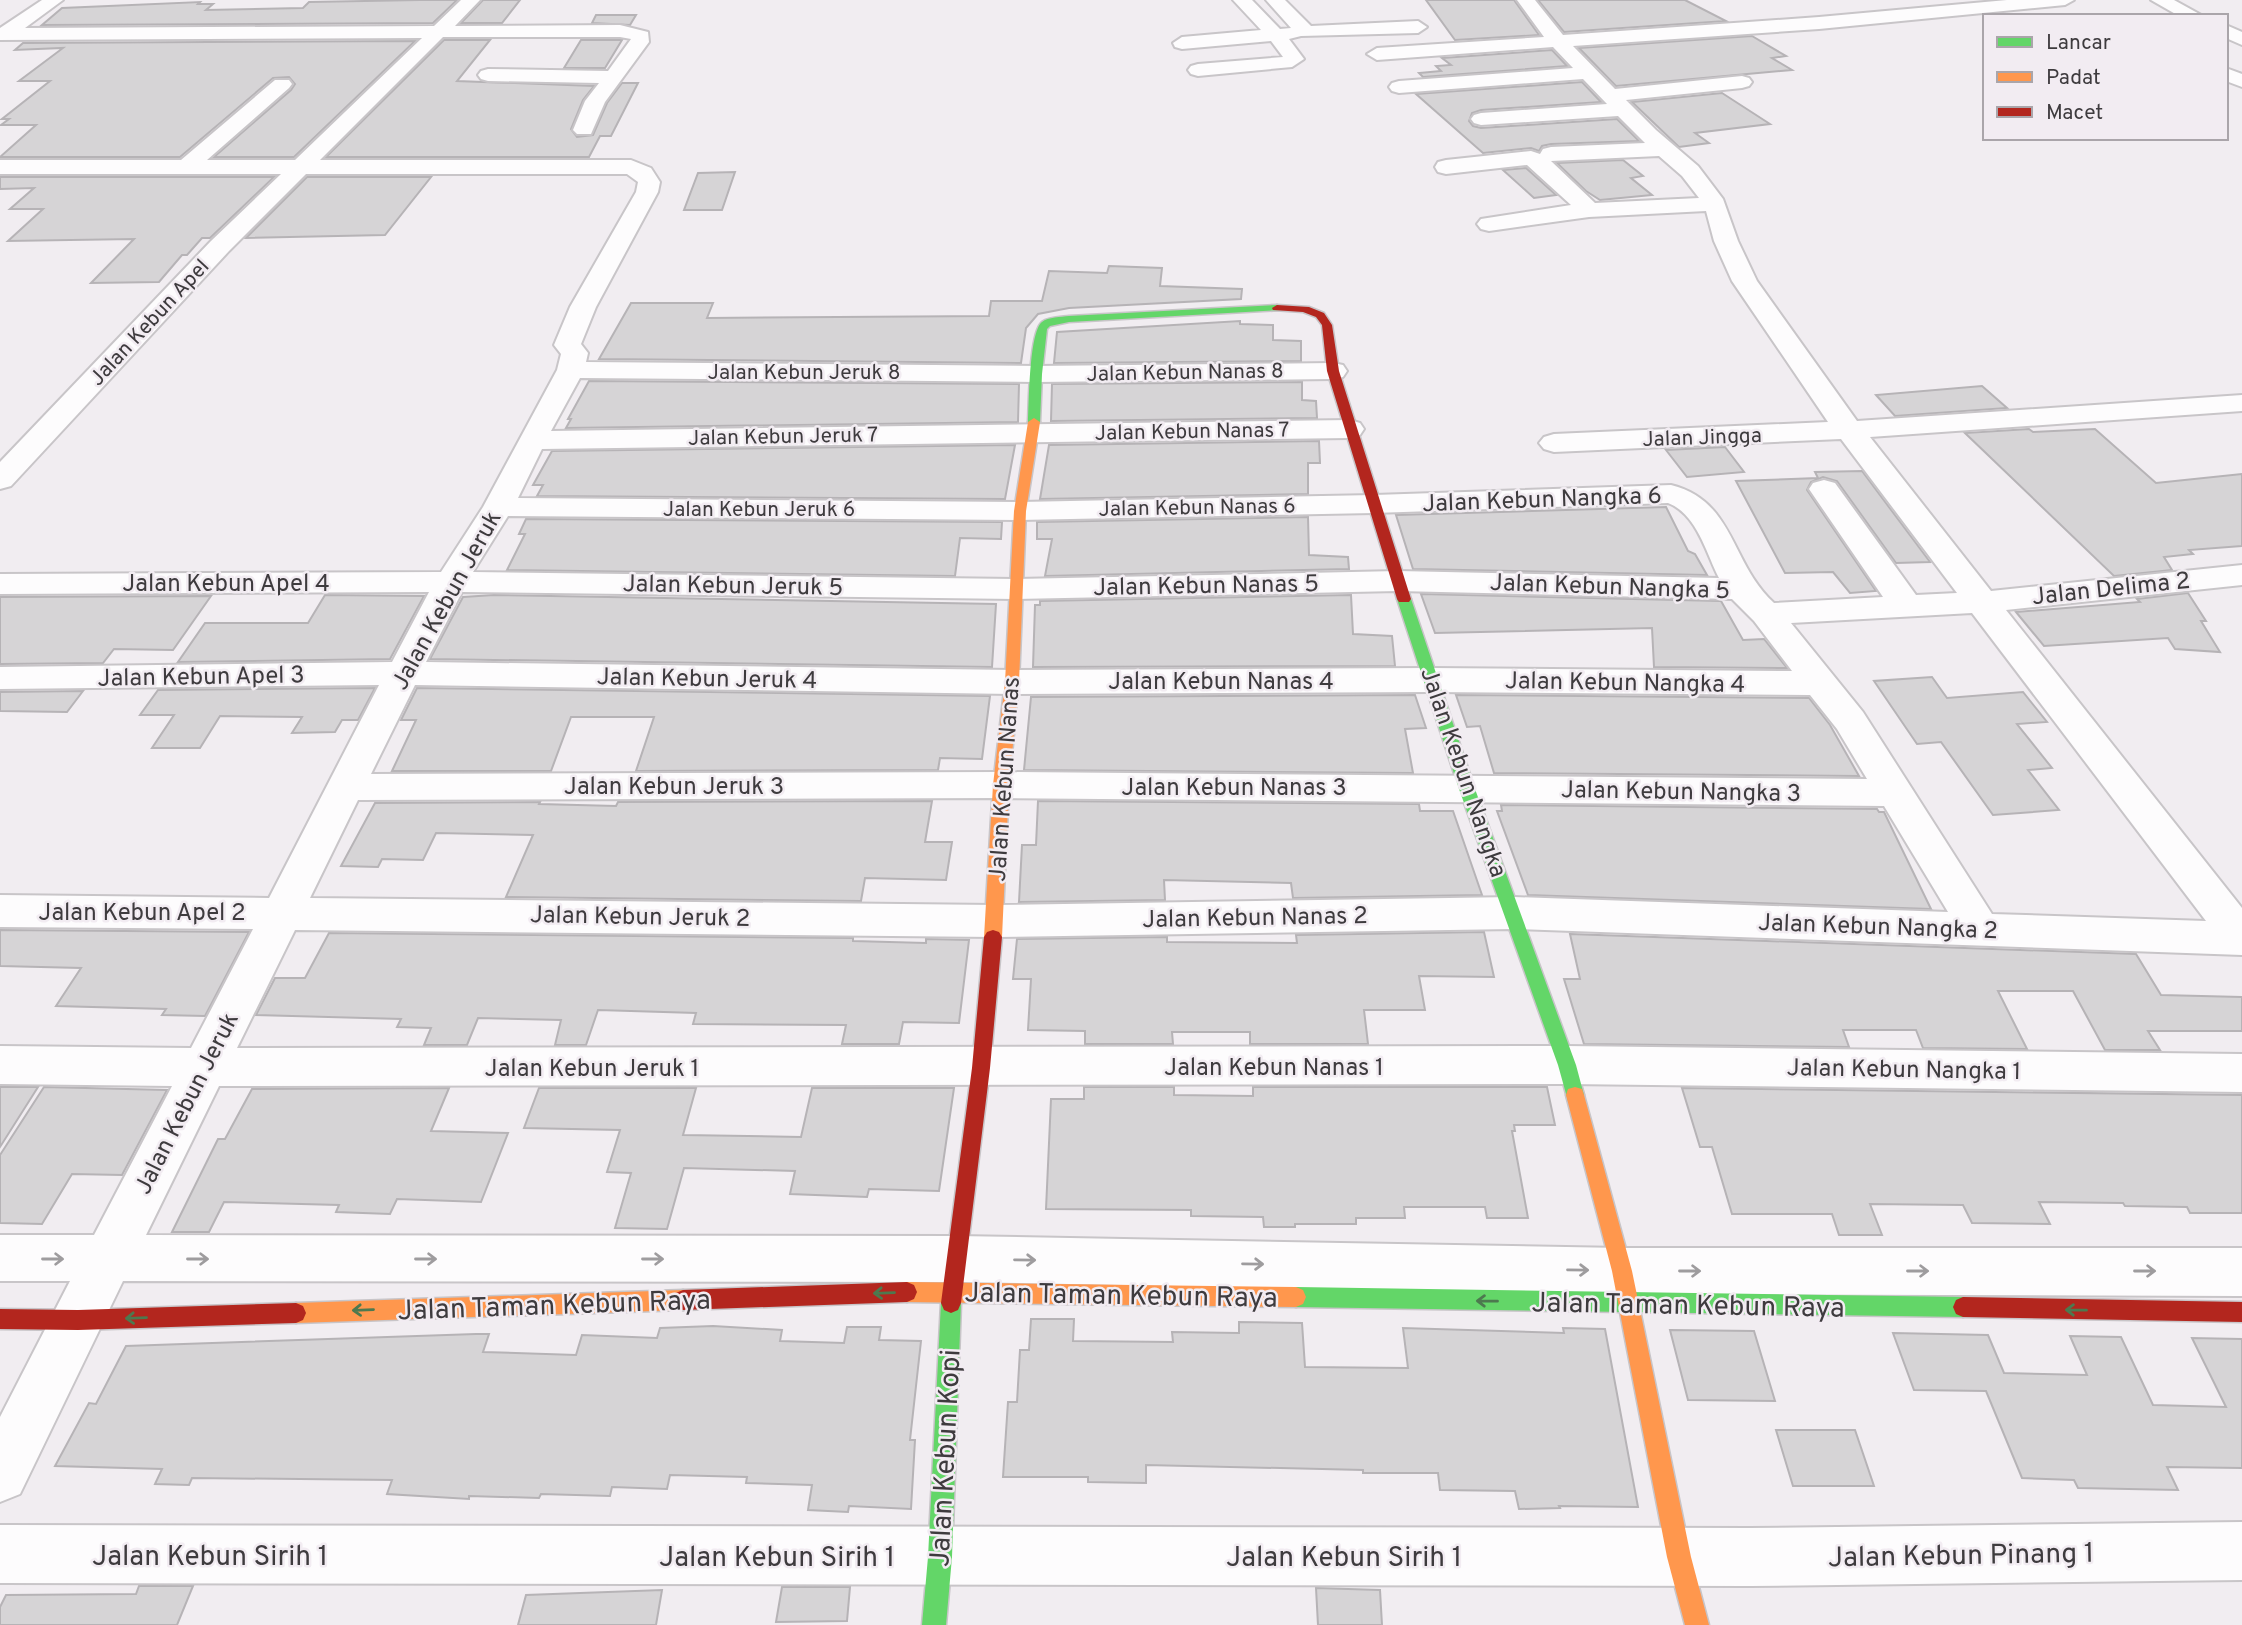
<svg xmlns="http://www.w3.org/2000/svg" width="2242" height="1625" font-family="Overpass,sans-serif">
<rect width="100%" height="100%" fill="#f1edf1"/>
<g fill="#d6d4d6" stroke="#b6b3b6" stroke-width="2">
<polygon points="420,0 457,0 433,23 42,25 62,8 200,2 198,4 213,4 206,10 303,8 309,2"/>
<polygon points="483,0 520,0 502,23 461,23"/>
<polygon points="1426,0 1514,0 1539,35 1455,40"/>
<polygon points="1538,0 1685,0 1726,21 1564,32"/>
<polygon points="596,15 636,15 630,25 592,23"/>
<polygon points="1752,36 1786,56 1772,58 1792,70 1616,86 1579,48"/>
<polygon points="444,40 490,40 457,81 594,86 583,100 571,129 577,137 593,135 607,103 622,83 638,83 611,136 600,136 589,157 326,157"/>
<polygon points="581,40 622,40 605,68 564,68"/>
<polygon points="415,41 294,157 214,157 291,90 295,84 289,77 273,78 180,157 0,157 36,125 1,125 9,119 2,119 50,81 19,81 63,48 15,50 23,43"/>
<polygon points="1552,50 1567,66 1423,77 1419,73 1441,71 1436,66 1451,65 1442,58"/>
<polygon points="1582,82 1601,102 1481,110 1472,113 1469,121 1473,126 1481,128 1617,119 1639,141 1551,144 1542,146 1539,151 1531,148 1483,153 1416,94"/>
<polygon points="1722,93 1770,124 1695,133 1709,143 1679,147 1632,102"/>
<polygon points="1623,160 1643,176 1631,178 1652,195 1600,200 1586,191 1557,163"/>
<polygon points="1526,168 1556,195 1534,198 1503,170"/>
<polygon points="735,172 722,210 684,210 698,173"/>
<polygon points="0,177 274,177 210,238 202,238 187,255 182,255 159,282 91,283 134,239 8,241 43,209 10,209 34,188 0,189"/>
<polygon points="307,177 431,177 385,235 246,238"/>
<polygon points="1109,266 1162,268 1160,286 1242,289 1241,299 1069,308 1038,314 1026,328 1021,363 599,359 631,303 713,303 707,318 989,316 991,301 1042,301 1049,271 1107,273"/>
<polygon points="1240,321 1240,324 1273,325 1273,340 1301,341 1301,361 1054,363 1057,332"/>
<polygon points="589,381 1019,384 1018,422 566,428 571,419 568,419"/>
<polygon points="1302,382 1302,400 1316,401 1317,418 1051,421 1052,384"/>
<polygon points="1982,386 2007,408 1895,416 1876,395"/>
<polygon points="2029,429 2033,432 2095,429 2156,483 2242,474 2242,546 2189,550 2193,554 2164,557 2172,570 2114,576 1965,433"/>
<polygon points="1319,441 1320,463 1308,463 1308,494 1040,499 1049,445"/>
<polygon points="1015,445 1005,499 537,496 543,485 533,485 552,451"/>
<polygon points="1725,447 1744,472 1687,477 1666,450"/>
<polygon points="1862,471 1930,562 1896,563 1837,481 1823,477 1811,482 1807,490 1876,591 1850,593 1833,572 1785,573 1736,481 1818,478 1815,472"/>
<polygon points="1666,507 1688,551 1695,554 1707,575 1413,569 1396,515"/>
<polygon points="1308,517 1309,555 1348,557 1349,569 1045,576 1052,539 1037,539 1037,522"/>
<polygon points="526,519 1002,522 1001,539 960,538 955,576 507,570 525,534 519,534"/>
<polygon points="2188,593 2206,621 2201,621 2220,652 2175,649 2168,638 2044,646 2016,612 2140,602 2137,599"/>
<polygon points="1421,594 1721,601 1743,640 1764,639 1787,668 1654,667 1652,628 1435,633"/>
<polygon points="325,595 424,596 390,659 178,662 205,623 308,623"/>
<polygon points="494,595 996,604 992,667 430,659 463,597"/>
<polygon points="1351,595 1353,634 1392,636 1395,666 1033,667 1035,605 1040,605 1040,601"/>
<polygon points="211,596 173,650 114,649 103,663 0,664 0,597"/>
<polygon points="1932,677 1947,698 2023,692 2047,722 2017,724 2052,768 2028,770 2059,810 1993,815 1941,742 1917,744 1874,681"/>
<polygon points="375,688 358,720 342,720 335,732 292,733 302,717 220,716 200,748 152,748 174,715 140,715 158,690"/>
<polygon points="417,688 990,696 982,759 940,758 938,770 636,771 654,717 571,717 551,771 392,771 416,720 401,720"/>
<polygon points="83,691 67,712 0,711 0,692"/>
<polygon points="1415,695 1426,728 1405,729 1413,773 1024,770 1031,697"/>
<polygon points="1456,695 1809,698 1830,725 1859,776 1494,773 1480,726 1467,727"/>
<polygon points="932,801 925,842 952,842 946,880 865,878 861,901 506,897 533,835 436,833 423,860 382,859 378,867 341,866 375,803 540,802 539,804 616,806 618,802"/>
<polygon points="1038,801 1419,804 1420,811 1453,811 1482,895 1293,898 1291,883 1164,880 1165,900 1019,902 1022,845 1036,845"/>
<polygon points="1501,805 1877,809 1879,812 1884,812 1931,909 1528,895 1497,811 1502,811"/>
<polygon points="0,930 249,932 205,1016 162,1015 166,1009 56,1006 81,968 0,966"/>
<polygon points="1484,932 1494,977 1419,976 1425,1010 1364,1010 1368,1044 1250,1044 1250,1032 1172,1032 1173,1044 1085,1044 1085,1031 1028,1030 1031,979 1013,979 1017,939 1167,937 1167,942 1297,943 1296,935"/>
<polygon points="329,933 853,938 853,941 926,943 926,939 969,940 959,1023 903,1022 899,1044 842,1044 846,1025 693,1024 696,1013 598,1010 586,1045 555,1045 561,1020 478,1018 467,1045 424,1045 431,1028 397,1027 401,1019 256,1015 275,978 305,978"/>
<polygon points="1570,934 2136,954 2161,995 2242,997 2242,1031 2148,1031 2160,1050 2105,1050 2073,991 1998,991 2027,1049 1923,1048 1916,1030 1843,1030 1849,1047 1584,1044 1564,979 1580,979"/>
<polygon points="0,1087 38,1087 0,1147"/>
<polygon points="44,1087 167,1090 122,1175 72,1174 42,1224 0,1223 0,1155"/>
<polygon points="1084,1087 1174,1087 1174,1095 1253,1096 1253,1087 1547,1087 1555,1125 1514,1125 1515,1131 1512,1131 1528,1218 1487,1218 1485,1207 1404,1207 1405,1218 1356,1218 1356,1224 1295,1224 1295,1227 1264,1227 1263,1217 1191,1216 1191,1210 1046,1209 1051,1099 1084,1099"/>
<polygon points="449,1088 431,1131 508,1133 481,1202 397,1199 390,1214 336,1212 339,1205 224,1202 209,1232 172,1232 218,1139 225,1139 252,1089"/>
<polygon points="539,1088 696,1088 683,1135 801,1137 812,1088 954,1088 939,1191 869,1189 867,1197 790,1194 795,1171 684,1168 667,1229 615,1228 631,1173 607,1172 620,1130 524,1128"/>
<polygon points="1682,1088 2242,1095 2242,1213 2190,1213 2187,1207 2125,1206 2123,1203 2039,1202 2050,1224 1972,1223 1963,1205 1870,1204 1882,1235 1839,1235 1832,1214 1732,1214 1712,1147 1700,1147"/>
<polygon points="1031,1319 1074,1319 1073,1341 1173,1342 1172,1332 1239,1333 1239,1322 1302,1323 1305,1367 1408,1368 1403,1328 1564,1333 1563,1328 1605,1329 1638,1507 1559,1506 1560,1508 1519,1509 1515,1491 1440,1490 1438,1473 1363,1473 1363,1470 1146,1465 1146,1483 1088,1482 1088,1477 1003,1477 1008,1402 1017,1402 1020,1350 1029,1350"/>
<polygon points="713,1326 782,1330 780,1341 844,1343 847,1327 881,1327 879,1340 921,1341 910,1440 915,1440 911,1509 849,1506 848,1512 808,1510 812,1485 746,1483 747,1477 670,1475 667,1489 612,1487 610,1496 541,1494 539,1498 469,1496 469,1499 387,1494 392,1480 192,1478 189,1485 155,1484 162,1469 55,1466 89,1403 96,1404 126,1346 476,1334 489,1334 483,1352 576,1355 582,1335 657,1338 660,1328"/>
<polygon points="1670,1330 1754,1331 1775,1401 1688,1400"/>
<polygon points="1893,1333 1988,1335 2004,1373 2087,1375 2070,1336 2121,1337 2153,1405 2226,1407 2192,1338 2242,1339 2242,1468 2167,1467 2178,1490 2078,1488 2074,1480 2022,1478 1986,1391 1914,1390"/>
<polygon points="1776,1430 1855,1430 1874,1486 1793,1486"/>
<polygon points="139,1586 193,1586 177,1625 0,1625 0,1607 6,1595 136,1594"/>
<polygon points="782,1587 850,1587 847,1621 776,1622"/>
<polygon points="1316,1588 1380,1590 1382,1625 1318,1625"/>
<polygon points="662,1590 656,1625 518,1625 526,1595"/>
</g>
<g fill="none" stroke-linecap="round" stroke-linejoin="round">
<defs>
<g id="street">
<path d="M 42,0 L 63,0 L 25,28 L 434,26 L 461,0 L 480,0 L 455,26 L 620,25 L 648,32 L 649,42 L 605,102 L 591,134 L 577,134 L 573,130 L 585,101 L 599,83 L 488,81 L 481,79 L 478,75 L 481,71 L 488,69 L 608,71 L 631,39 L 620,37 L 443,37 L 320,160 L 631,160 L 651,168 L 660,182 L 658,192 L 596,307 L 581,344 L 588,353 L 586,362 L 1036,366 L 1333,363 L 1343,365 L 1347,371 L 1343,377 L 1333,379 L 1036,382 L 580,378 L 551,431 L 1350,420 L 1360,423 L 1364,429 L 1360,435 L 1350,438 L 542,449 L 518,498 L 1020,502 L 1374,495 L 1671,485 C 1735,501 1730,563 1774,603 L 1883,597 L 1809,489 L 1813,483 L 1824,480 L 1835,483 L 1916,595 L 1957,593 L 1841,439 L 1554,452 L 1544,449 L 1539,443 L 1544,437 L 1554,434 L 1828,422 L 1732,281 L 1714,241 L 1706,211 L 1589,217 L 1489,231 L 1481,229 L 1477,224 L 1481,219 L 1571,205 L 1527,165 L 1446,174 L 1438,172 L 1435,167 L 1438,162 L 1446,160 L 1531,151 L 1540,154 L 1543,149 L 1551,147 L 1645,143 L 1618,116 L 1481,125 L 1474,123 L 1471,119 L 1474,115 L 1481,113 L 1607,104 L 1583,79 L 1399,93 L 1392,91 L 1389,87 L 1392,83 L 1399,81 L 1573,68 L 1553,47 L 1377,60 L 1367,54 L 1377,48 L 1544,37 L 1517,0 L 1535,0 L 1563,35 L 1819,17 L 2007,0 L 2074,0 L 2065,5 L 1819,29 L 1573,46 L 1615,89 L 1742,76 L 1749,78 L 1752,82 L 1749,86 L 1742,88 L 1626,100 L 1656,130 L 1698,166 L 1723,199 L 1738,241 L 1757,281 L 1857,421 L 2242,395 L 2242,411 L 1870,437 L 1991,591 L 2242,565 L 2242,585 L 2006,610 L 2242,908 L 2242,955 L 1514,929 L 995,937 L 295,930 L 237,1048 L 1566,1046 L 2242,1054 L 2242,1092 L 1566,1084 L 219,1086 L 146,1235 L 957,1236 L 1622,1248 L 2242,1248 L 2242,1296 L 1622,1294 L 957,1282 L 123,1281 L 20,1494 L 0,1502 L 0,1417 L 70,1281 L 0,1281 L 0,1235 L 94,1235 L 172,1086 L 0,1084 L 0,1046 L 191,1048 L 253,929 L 0,927 L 0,895 L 269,898 L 379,685 L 0,689 L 0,667 L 392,662 L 429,592 L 0,594 L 0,574 L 441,572 L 483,507 L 557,370 L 561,354 L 554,345 L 570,307 L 636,192 L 638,182 L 627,174 L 306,174 L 229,251 L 11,486 L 0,489 L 0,462 L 211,241 L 281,174 L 0,174 L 0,160 L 181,160 L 275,80 L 289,80 L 292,84 L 289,88 L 207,160 L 295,160 L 422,38 L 0,40 L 0,28 ZM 1659,156 L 1682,176 L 1699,198 L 1595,203 L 1551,161 ZM 1668,503 C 1697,514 1706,553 1719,578 L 1398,571 L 1015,579 L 473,572 L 508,516 L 1020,520 L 1374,513 ZM 1398,591 L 1732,599 L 1754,621 L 1792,671 L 1431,668 L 1012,670 L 426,662 L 462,592 L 1015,599 ZM 1972,613 L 2206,921 L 1992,914 L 1863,712 L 1791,623 ZM 415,685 L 1012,694 L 1431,692 L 1810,695 L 1837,729 L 1867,779 L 1001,772 L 371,774 ZM 1001,798 L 1884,806 L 1948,912 L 1514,897 L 995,905 L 310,898 L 358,800 Z"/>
<polygon points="1233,0 1252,0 1280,29 1291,28 1266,0 1285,0 1311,26 1418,21 1427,27 1418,33 1301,36 1289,39 1304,59 1292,67 1198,76 1191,74 1188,70 1191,66 1198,64 1283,57 1271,41 1182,49 1175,47 1173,43 1182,37 1261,30"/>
<polygon points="2151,0 2174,0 2203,16 2179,16"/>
<polygon points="2226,25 2242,32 2242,45 2226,38"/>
<polygon points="2226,68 2242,74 2242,87 2226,81"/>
<polygon points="2242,1522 2242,1580 1750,1586 0,1583 0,1525 1750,1528"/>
</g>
<g id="fast">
<path d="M 1277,305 L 1282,308 L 1281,310 L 1069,322 L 1050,326 L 1047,329 L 1042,374 L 1040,422 L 1034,426 L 1028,422 C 1029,404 1029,332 1042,322 C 1048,317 1061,317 1069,316 Z"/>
<polygon points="1404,595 1411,599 1475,789 1576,1065 1584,1095 1582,1101 1575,1103 1568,1101 1558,1065 1459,789 1397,599"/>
<polygon points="1296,1287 1963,1297 1970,1300 1973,1307 1970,1314 1963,1317 1296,1307 1289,1304 1286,1297 1289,1290"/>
<polygon points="951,1293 958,1296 961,1303 952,1557 946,1625 922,1625 928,1557 941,1303 944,1296"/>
</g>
<g id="slow">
<polygon points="1034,418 1040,422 1026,511 1019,682 1009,785 1002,937 999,942 987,942 984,937 993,785 1005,682 1014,511 1028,422"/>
<polygon points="1575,1087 1582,1089 1584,1095 1632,1271 1691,1557 1709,1625 1685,1625 1667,1557 1612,1271 1566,1095 1568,1089"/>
<polygon points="907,1282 1296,1287 1303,1290 1306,1297 1303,1304 1296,1307 907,1302 900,1299 897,1292 900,1285"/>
<polygon points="683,1290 690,1293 693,1300 690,1307 683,1310 296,1323 289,1320 286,1313 289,1306 296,1303"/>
</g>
<g id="jam">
<polygon points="1277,305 1309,307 1324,313 1332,325 1339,371 1411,599 1409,602 1399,602 1397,599 1327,371 1322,325 1316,317 1303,312 1273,310 1272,308"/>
<polygon points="993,930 999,932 1002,937 990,1068 961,1303 958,1310 951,1313 944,1310 941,1303 972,1068 984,937 987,932"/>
<polygon points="907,1282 914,1285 917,1292 914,1299 907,1302 683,1310 676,1307 673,1300 676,1293 683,1290"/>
<polygon points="1963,1297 2242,1302 2242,1322 1963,1317 1956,1314 1953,1307 1956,1300"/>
<polygon points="296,1303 303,1306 306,1313 303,1320 296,1323 78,1330 0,1329 0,1309 78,1310"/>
</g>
</defs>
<use href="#street" stroke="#c8c5c8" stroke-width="4"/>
<use href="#fast" stroke="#c8c5c8" stroke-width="3"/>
<use href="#slow" stroke="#c8c5c8" stroke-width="3"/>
<use href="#jam" stroke="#c8c5c8" stroke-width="3"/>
<use href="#street" fill="#fdfcfd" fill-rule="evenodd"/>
<use href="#fast" fill="#63d668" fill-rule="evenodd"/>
<use href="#slow" fill="#ff974d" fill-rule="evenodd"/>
<use href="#jam" fill="#b3261e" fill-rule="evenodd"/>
</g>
<defs><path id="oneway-shaft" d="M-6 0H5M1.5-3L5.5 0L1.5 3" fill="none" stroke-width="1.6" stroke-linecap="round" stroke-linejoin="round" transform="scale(1.75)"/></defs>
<g stroke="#9e9c9e">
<use href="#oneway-shaft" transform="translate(53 1259)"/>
<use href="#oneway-shaft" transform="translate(198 1259)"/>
<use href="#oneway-shaft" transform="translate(426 1259)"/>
<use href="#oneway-shaft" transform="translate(653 1259)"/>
<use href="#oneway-shaft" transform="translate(1025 1260) rotate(1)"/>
<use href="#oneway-shaft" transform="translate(1253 1264) rotate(1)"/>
<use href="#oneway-shaft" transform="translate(1578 1270) rotate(1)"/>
<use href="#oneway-shaft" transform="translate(1690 1271)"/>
<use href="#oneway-shaft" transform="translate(1918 1271)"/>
<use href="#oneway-shaft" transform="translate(2145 1271)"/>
</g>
<g stroke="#4d794f">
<use href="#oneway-shaft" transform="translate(884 1293) rotate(178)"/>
<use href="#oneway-shaft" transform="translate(1487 1301) rotate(-179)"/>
<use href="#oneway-shaft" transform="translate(363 1310) rotate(178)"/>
<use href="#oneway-shaft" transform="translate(2076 1310) rotate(-179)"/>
<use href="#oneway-shaft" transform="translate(136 1318) rotate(178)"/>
</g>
<g text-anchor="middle" stroke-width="5" stroke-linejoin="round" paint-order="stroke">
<g font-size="21" fill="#3e3b3e" stroke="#f2ecf2">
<text transform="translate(149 322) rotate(-47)" y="7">Jalan Kebun Apel</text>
<text x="804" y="379">Jalan Kebun Jeruk 8</text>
<text transform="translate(1185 372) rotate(-1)" y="7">Jalan Kebun Nanas 8</text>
<text transform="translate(1192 431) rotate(-1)" y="7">Jalan Kebun Nanas 7</text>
<text transform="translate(783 436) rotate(-1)" y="7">Jalan Kebun Jeruk 7</text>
<text transform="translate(1702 437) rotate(-2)" y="7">Jalan Jingga</text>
<text transform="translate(1197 507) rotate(-1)" y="7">Jalan Kebun Nanas 6</text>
<text x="759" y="516">Jalan Kebun Jeruk 6</text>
</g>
<g font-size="24" fill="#3e3b3e" stroke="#f2ecf2">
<text transform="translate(1542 499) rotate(-2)" y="8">Jalan Kebun Nangka 6</text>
<text x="226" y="591">Jalan Kebun Apel 4</text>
<text transform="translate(733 585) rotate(1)" y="8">Jalan Kebun Jeruk 5</text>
<text transform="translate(1206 585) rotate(-1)" y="8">Jalan Kebun Nanas 5</text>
<text transform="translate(1610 586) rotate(2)" y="8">Jalan Kebun Nangka 5</text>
<text transform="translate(2111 588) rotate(-6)" y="8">Jalan Delima 2</text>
<text transform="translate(446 600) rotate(-61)" y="8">Jalan Kebun Jeruk</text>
<text transform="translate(201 676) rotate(-1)" y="8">Jalan Kebun Apel 3</text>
<text transform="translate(707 678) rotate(1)" y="8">Jalan Kebun Jeruk 4</text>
<text x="1221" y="689">Jalan Kebun Nanas 4</text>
<text transform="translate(1625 682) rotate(1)" y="8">Jalan Kebun Nangka 4</text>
<text transform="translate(1464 772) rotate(71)" y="8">Jalan Kebun Nangka</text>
<text transform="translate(1004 779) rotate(-86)" y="8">Jalan Kebun Nanas</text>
<text x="674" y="794">Jalan Kebun Jeruk 3</text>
<text x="1234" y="795">Jalan Kebun Nanas 3</text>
<text transform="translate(1681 791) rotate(1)" y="8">Jalan Kebun Nangka 3</text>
<text x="142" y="920">Jalan Kebun Apel 2</text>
<text transform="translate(640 916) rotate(1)" y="8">Jalan Kebun Jeruk 2</text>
<text transform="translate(1255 917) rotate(-1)" y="8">Jalan Kebun Nanas 2</text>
<text transform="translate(1878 926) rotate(2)" y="8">Jalan Kebun Nangka 2</text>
<text x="1274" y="1075">Jalan Kebun Nanas 1</text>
<text x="592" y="1076">Jalan Kebun Jeruk 1</text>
<text transform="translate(1904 1069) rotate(1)" y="8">Jalan Kebun Nangka 1</text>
<text transform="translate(186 1103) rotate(-63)" y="8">Jalan Kebun Jeruk</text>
</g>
<g font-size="28" fill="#3e3b3e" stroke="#f2ecf2">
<text transform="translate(1121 1294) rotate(1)" y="10">Jalan Taman Kebun Raya</text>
<text transform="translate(554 1304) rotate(-2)" y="10">Jalan Taman Kebun Raya</text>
<text transform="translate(1688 1304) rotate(1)" y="10">Jalan Taman Kebun Raya</text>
<text transform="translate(944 1458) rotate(-87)" y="10">Jalan Kebun Kopi</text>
<text transform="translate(1961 1554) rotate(-1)" y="10">Jalan Kebun Pinang 1</text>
<text x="210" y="1565">Jalan Kebun Sirih 1</text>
<text x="777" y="1566">Jalan Kebun Sirih 1</text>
<text x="1344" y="1566">Jalan Kebun Sirih 1</text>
</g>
</g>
<rect x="1983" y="14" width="245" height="126" fill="#f2ecf2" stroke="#aaa5aa" stroke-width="2"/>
<rect x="1997" y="37" width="35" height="10" fill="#63d668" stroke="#aaa5aa" stroke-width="2"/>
<text x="2046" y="49" font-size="21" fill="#3e3b3e">Lancar</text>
<rect x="1997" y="72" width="35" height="10" fill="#ff974d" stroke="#aaa5aa" stroke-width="2"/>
<text x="2046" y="84" font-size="21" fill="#3e3b3e">Padat</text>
<rect x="1997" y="107" width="35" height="10" fill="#b3261e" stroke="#aaa5aa" stroke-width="2"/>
<text x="2046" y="119" font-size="21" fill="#3e3b3e">Macet</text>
</svg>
